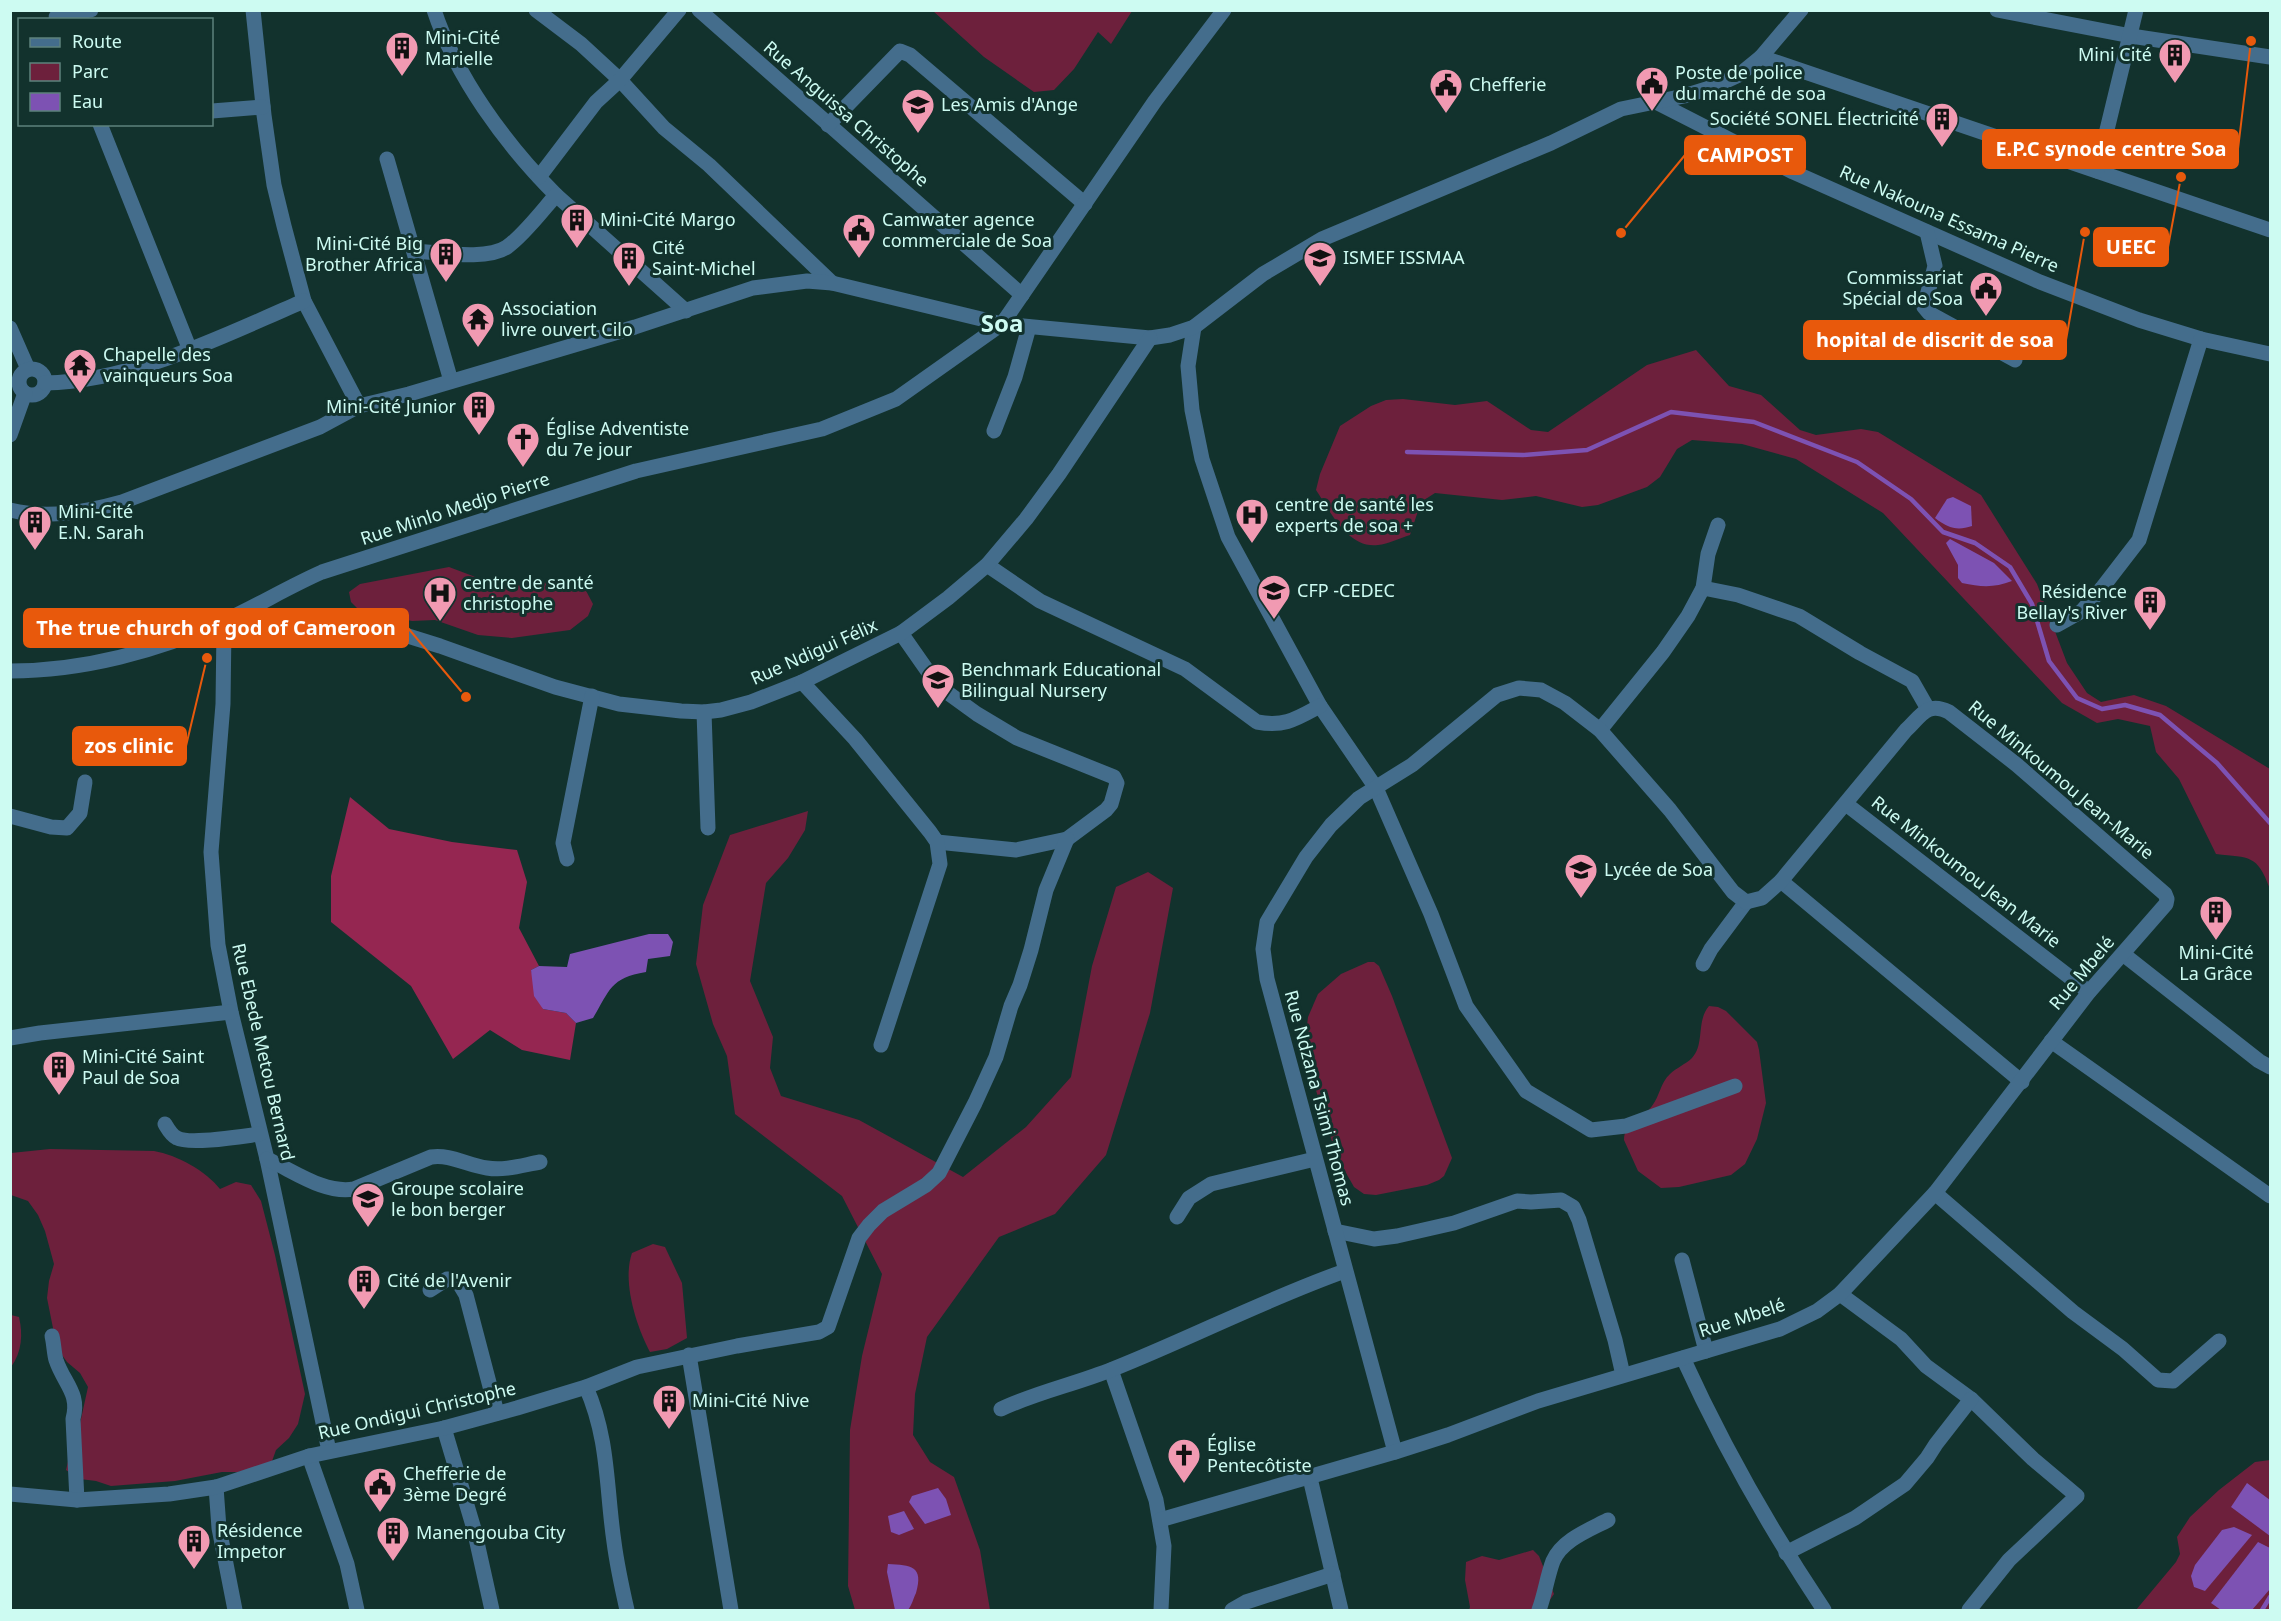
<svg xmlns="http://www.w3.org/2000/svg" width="2281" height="1621" font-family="'Noto Sans',sans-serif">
<rect width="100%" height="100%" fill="#12322d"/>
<g fill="#6d203c">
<polygon points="933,11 1132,11 1111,44 1098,32 1074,69 1054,90 1034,92 984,57"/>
<path d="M 1696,350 L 1729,386 L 1761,395 L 1800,430 L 1816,435 L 1861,429 L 1878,432 L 1981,495 L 2037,584 L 2067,663 L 2087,693 L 2101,702 L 2134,695 L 2166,706 L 2270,769 L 2270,889 C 2257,854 2250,858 2216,854 L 2179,779 L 2156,752 L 2150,726 L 2118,719 L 2097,723 L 2062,703 L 1883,513 L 1796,459 L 1742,444 L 1692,440 L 1677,449 L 1660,477 L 1647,487 L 1598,505 L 1582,507 L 1536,496 L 1502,500 L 1435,493 L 1421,502 L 1410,535 C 1400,538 1388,544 1378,545 C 1348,549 1330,511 1316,490 L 1320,474 L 1340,426 L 1371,406 L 1386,400 L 1403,399 L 1455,405 L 1487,401 L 1531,430 L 1548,432 L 1647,365 Z"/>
<polygon points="449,567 502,587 560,581 583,585 593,604 588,616 570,630 512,638 478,635 435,620 412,621 359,610 351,602 349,592 360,584"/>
<polygon points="808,811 805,830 788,858 766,883 750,981 773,1037 770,1068 781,1096 859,1120 963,1177 1026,1127 1071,1077 1092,966 1116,887 1148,872 1173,888 1150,1013 1106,1155 1055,1214 999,1237 927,1337 915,1394 913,1435 930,1462 954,1477 980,1550 990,1610 855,1610 848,1586 850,1430 862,1356 882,1274 842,1196 735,1114 727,1056 713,1024 696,964 703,905 730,835"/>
<polygon points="1368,962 1374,962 1379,966 1392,996 1452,1158 1444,1176 1439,1180 1427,1185 1376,1195 1364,1194 1354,1187 1337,1157 1308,1065 1306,1035 1308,1017 1318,994 1341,974"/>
<path d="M 1709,1006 L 1718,1007 L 1726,1011 L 1757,1042 L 1759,1050 L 1766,1103 L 1757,1139 L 1745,1164 L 1731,1175 L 1679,1187 L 1661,1188 L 1638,1171 L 1624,1140 C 1624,1122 1643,1118 1652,1106 C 1660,1096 1660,1083 1670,1074 C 1676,1068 1686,1064 1692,1058 C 1705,1044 1696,1021 1709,1006 Z"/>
<path d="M 50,1149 L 154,1151 C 177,1155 206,1171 220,1189 L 236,1182 L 251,1185 L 261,1201 L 275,1255 L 305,1394 L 298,1424 L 289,1438 L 276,1450 L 271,1464 L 238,1472 L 222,1472 L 175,1481 L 111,1486 L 96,1481 L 80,1479 L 66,1470 L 70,1453 L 77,1437 L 88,1387 L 80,1373 L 67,1362 L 57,1348 L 47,1298 L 49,1281 L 54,1264 L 45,1231 L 38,1215 L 28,1201 L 11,1195 L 11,1153 Z"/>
<path d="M 653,1244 L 665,1247 L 682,1283 L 687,1338 L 667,1349 L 650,1352 C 636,1326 622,1281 632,1253 Z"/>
<path d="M 11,1315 L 19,1317 C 23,1334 22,1352 11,1367 Z"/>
<polygon points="2270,1460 2270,1610 2136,1610 2176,1562 2180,1554 2177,1537 2190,1517 2219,1490 2255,1462"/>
<polygon points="1533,1550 1539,1556 1554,1594 1543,1610 1469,1610 1470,1607 1465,1580 1466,1562 1482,1556 1499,1560"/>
</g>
<polygon fill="#952651" points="350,797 389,829 452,842 517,850 527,882 519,928 539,966 531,970 543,1009 566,1013 576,1023 570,1060 522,1050 490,1030 453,1059 411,986 331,922 331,876"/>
<g fill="#7d52b3">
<path d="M 1953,497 L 1971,506 L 1972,526 C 1957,531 1948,528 1935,518 L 1947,499 Z"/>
<path d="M 1950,539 L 1994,563 L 2012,581 C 1994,588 1981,587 1962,583 L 1958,578 L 1958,565 L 1946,543 Z"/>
<path d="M 649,934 L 668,934 L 673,942 L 670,956 L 648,959 L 646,972 C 610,978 610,990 593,1018 L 576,1023 L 566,1013 L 543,1009 L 534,996 L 531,970 L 539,966 L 567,967 L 570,954 Z"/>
<polygon points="2247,1483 2270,1500 2270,1536 2231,1507"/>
<polygon points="938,1488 946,1499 951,1515 925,1524 909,1502 912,1496"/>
<polygon points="904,1511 914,1529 899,1535 891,1532 888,1516"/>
<polygon points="2234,1527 2252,1535 2205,1591 2194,1587 2191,1576 2195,1565 2222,1530"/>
<polygon points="2258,1542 2270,1548 2270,1589 2252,1610 2221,1610 2211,1603"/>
<path d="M 888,1564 C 911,1565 924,1566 916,1593 C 913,1599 912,1605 908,1610 L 895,1610 L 887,1572 Z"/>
</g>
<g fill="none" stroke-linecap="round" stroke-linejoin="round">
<g stroke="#7d52b3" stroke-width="4.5">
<polyline points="1407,452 1523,455 1587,450 1671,412 1754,422 1857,462 1911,499 1943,532 1975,543 2010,567 2032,604 2049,661 2077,698 2102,709 2125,705 2160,715 2217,763 2270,823"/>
<polyline points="2262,1610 2270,1597"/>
</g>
<g stroke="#446d8c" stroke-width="15">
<polyline points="253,10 264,115 274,185 284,226 304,301 359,406"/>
<path d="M 434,10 C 456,77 506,145 556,195 L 686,311"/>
<polyline points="536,10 581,44 620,80 664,128 709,165 832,283"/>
<polyline points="699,10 1022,295"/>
<polyline points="1997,10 2131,36 2270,57"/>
<polyline points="56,17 91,10"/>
<polyline points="1761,57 2270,230"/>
<polyline points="1656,102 1793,172 2040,282 2139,320 2201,339 2270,354"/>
<polyline points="212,111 263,107"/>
<polyline points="100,124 190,350"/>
<polyline points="828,125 900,51 910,55 1085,204"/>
<polyline points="387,159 451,381"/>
<polyline points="2097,171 2136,10"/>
<polyline points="539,177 596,102 620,80 679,10"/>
<polyline points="1927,232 1935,266 1924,307 1929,313 2015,360"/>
<path d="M 414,251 C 438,252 487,261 507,247 C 524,235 542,211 556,195"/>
<polyline points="1194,327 1188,366 1192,410 1202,459 1228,537 1320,706 1376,788 1431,914 1466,1006 1526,1091 1591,1130 1626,1126 1735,1086"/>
<polyline points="10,328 28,369"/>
<circle cx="32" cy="382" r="13"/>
<path d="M 45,383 C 136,381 222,336 304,301"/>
<polyline points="994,431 1015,377 1029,327"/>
<polyline points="10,435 25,393"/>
<path d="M 10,510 C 48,519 86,512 122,502 L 320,427 L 359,406 L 409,394 L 635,327 L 753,288 L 807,281 L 832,283 L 1002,324 L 1150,338 L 1170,335 L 1194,327 L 1263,274 L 1322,239 L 1551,143 L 1621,109 L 1684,96 L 1713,87 L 1739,75 L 1761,57 L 1801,10"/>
<path d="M 987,565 L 1040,601 L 1185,669 L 1257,722 C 1285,727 1296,719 1320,706"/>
<polyline points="1703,588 1738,595 1799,616 1860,653 1912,681 1928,709"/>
<polyline points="2057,625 2082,611 2102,588 2139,540 2201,339"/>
<polyline points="224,627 223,704 211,852 218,945 231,1012 267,1159 329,1451"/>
<polyline points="901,633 929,673 948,693 977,714 1017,738 1114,777 1117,783 1111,804 1106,810 1067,839 1016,850 937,842"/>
<polyline points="225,634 322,619 339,618 360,621 440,646 555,687 619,704 681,711 704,712 721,710 751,702 802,682 901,633 948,598 987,565 1026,519 1059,474 1150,338"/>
<polyline points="802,682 855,739 930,832 937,842 940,864 881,1045"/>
<polyline points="704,712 708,828"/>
<polyline points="1600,730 1663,652 1688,616 1703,588 1708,554 1718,525"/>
<polyline points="1846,804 2089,992"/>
<polyline points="10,816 51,827 67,828 80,813 85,782"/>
<polyline points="567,859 563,843 592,696"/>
<polyline points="1781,881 2022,1082"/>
<polyline points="2123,954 2259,1061 2270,1067"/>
<polyline points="1703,964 1711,949 1746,902"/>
<polyline points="10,1038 40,1033 231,1012"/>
<polyline points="2051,1041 2270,1196"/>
<path d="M 165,1124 C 168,1129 171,1135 177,1138 C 190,1145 244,1136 260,1134"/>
<path d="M 267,1159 C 294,1171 324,1194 354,1189 L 431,1157 C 450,1154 467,1165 487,1168 C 505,1171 523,1165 540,1162"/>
<polyline points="1935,1193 2073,1312 2123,1349 2158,1380 2173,1381 2219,1341"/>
<polyline points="1177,1217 1189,1198 1211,1184 1315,1159"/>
<polyline points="1335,1231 1374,1239 1397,1236 1454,1223 1517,1201 1531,1202 1561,1200 1573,1207 1579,1220 1615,1340 1623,1375"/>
<polyline points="1682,1260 1706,1351"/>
<polyline points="430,1290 447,1279 457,1280 466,1295 497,1413"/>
<polyline points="1840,1294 1901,1339 1926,1366 1971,1399 2033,1459 2077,1496 2009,1560 1969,1610"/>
<path d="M 52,1336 C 54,1344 54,1353 56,1360 C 64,1384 80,1393 73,1419 L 77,1500"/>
<polyline points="689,1355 731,1610"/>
<path d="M 1683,1358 C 1723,1446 1770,1529 1824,1610"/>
<polyline points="1111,1370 1156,1500 1164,1546 1161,1610"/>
<path d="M 586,1387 C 609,1439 606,1487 614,1542 C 617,1565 622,1588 627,1610"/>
<path d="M 1001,1409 C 1037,1392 1076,1384 1113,1369 C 1191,1338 1266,1299 1345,1271"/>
<polyline points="444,1428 474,1529 492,1610"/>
<polyline points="1395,1452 1267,979 1263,949 1267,922 1306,857 1331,825 1359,798 1412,765 1497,695 1519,688 1541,690 1565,703 1600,730 1670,810 1733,892 1746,902"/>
<polyline points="309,1456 347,1564 357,1610"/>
<polyline points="1310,1478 1341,1610"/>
<polyline points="216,1487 219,1528 235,1610"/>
<polyline points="10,1494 77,1500 169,1494 216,1487 309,1456 444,1428 517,1408 586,1387 637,1367 737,1346 819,1332 828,1327 859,1238 869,1225 883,1211 926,1185 939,1173 975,1103 996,1057 1011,1006 1020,985 1031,950 1046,890 1067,839"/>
<path d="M 1160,1520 L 1395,1452 L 1448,1435 L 1538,1401 L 1780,1329 L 1817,1311 L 1840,1294 L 1935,1193 L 2089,992 L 2166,904 L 2167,899 L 2165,894 L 2017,765 L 1949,712 C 1927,701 1921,716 1906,730 L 1781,881 L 1762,898 L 1746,902"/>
<polyline points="1786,1553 1855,1518 1905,1484 1927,1458 1936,1444 1971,1399"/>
<polyline points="1232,1610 1246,1602 1333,1574"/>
<path d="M 1539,1610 C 1545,1594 1547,1577 1553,1561 C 1562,1540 1589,1530 1608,1520"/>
</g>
<path stroke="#446d8c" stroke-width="15" d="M 10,671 C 83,671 158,651 224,621 C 257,606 288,587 322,572 L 636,471 L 822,429 L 896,399 L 1002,324 L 1155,101 L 1224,10"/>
</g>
<defs>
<symbol id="building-pin" viewBox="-11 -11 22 30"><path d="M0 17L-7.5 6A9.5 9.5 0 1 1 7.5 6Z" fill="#f19ab2" stroke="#12322d"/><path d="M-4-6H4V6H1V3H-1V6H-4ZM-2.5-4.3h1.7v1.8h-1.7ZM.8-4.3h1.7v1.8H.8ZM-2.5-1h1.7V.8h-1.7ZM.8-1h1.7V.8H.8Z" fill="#111"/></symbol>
<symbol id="civic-pin" viewBox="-11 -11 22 30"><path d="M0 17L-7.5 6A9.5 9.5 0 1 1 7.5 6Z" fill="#f19ab2" stroke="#12322d"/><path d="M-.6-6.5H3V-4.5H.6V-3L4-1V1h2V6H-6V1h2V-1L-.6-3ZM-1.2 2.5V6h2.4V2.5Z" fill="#111"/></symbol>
<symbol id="school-pin" viewBox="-11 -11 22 30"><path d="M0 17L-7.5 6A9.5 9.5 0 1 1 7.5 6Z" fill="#f19ab2" stroke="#12322d"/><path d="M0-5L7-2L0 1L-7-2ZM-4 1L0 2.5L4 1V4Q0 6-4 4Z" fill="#111"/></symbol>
<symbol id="temple-pin" viewBox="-11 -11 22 30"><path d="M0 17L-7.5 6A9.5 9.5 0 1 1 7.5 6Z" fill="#f19ab2" stroke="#12322d"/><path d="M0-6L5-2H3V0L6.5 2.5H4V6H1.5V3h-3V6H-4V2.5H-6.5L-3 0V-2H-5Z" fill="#111"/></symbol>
<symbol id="church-pin" viewBox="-11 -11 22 30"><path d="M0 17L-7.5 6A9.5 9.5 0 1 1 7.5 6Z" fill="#f19ab2" stroke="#12322d"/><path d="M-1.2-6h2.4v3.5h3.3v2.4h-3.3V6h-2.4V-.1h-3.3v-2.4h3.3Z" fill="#111"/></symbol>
<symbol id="hospital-pin" viewBox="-11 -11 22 30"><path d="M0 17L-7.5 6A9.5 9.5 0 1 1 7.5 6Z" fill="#f19ab2" stroke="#12322d"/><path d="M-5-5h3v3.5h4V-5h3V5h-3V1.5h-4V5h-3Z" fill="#111"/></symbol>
</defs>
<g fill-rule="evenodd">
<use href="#building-pin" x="383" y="29" width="38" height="52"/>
<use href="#building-pin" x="2156" y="36" width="38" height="52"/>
<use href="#civic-pin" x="1633" y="64" width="38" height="52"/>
<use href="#civic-pin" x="1427" y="66" width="38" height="52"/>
<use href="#school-pin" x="899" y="86" width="38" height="52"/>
<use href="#building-pin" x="1923" y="100" width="38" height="52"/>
<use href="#building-pin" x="558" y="201" width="38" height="52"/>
<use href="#civic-pin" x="840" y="211" width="38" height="52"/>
<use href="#building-pin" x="427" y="235" width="38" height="52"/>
<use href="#building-pin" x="610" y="239" width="38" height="52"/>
<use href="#school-pin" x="1301" y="239" width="38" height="52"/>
<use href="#civic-pin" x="1967" y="269" width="38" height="52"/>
<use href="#temple-pin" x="459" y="300" width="38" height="52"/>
<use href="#temple-pin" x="61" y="346" width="38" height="52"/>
<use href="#building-pin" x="460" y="388" width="38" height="52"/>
<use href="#church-pin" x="504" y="420" width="38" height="52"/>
<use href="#hospital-pin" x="1233" y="496" width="38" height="52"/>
<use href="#building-pin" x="16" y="503" width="38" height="52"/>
<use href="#school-pin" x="1255" y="572" width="38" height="52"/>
<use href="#hospital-pin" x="421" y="574" width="38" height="52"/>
<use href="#building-pin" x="2131" y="583" width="38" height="52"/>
<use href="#school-pin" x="919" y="661" width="38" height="52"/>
<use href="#school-pin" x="1562" y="851" width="38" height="52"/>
<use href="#building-pin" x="2197" y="893" width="38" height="52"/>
<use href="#building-pin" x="40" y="1048" width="38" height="52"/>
<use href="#school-pin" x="349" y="1180" width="38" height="52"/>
<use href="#building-pin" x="345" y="1262" width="38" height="52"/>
<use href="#building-pin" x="650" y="1382" width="38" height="52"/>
<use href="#church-pin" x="1165" y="1436" width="38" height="52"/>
<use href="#civic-pin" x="361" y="1465" width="38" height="52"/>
<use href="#building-pin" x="374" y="1514" width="38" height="52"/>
<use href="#building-pin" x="175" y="1522" width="38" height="52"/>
</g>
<g text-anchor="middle" stroke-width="6" stroke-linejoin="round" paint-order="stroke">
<g font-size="18" fill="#cdfbf2" stroke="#12322d" text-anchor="start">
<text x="425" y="44">Mini-Cité<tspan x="425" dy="21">Marielle</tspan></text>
<text x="2152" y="61" text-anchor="end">Mini Cité</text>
<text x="1675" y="79">Poste de police<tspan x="1675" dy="21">du marché de soa</tspan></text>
<text x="1469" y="91">Chefferie</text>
<text x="941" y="111">Les Amis d'Ange</text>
<text x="1919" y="125" text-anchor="end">Société SONEL Électricité</text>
<text x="600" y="226">Mini-Cité Margo</text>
<text x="882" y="226">Camwater agence<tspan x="882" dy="21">commerciale de Soa</tspan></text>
<text x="423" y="250" text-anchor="end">Mini-Cité Big<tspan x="423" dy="21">Brother Africa</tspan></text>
<text x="652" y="254">Cité<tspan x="652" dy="21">Saint-Michel</tspan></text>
<text x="1343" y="264">ISMEF ISSMAA</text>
<text x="1963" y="284" text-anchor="end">Commissariat<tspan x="1963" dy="21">Spécial de Soa</tspan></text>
<text x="501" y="315">Association<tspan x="501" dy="21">livre ouvert Cilo</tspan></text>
<text x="103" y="361">Chapelle des<tspan x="103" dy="21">vainqueurs Soa</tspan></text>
<text x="456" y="413" text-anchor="end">Mini-Cité Junior</text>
<text x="546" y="435">Église Adventiste<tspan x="546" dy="21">du 7e jour</tspan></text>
<text x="1275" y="511">centre de santé les<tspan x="1275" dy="21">experts de soa +</tspan></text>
<text x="58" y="518">Mini-Cité<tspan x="58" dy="21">E.N. Sarah</tspan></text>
<text x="463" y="589">centre de santé<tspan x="463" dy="21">christophe</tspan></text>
<text x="1297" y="597">CFP -CEDEC</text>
<text x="2127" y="598" text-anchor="end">Résidence<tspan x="2127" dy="21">Bellay's River</tspan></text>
<text x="961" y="676">Benchmark Educational<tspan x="961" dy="21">Bilingual Nursery</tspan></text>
<text x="1604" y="876">Lycée de Soa</text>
<text x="2216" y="959" text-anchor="middle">Mini-Cité<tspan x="2216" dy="21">La Grâce</tspan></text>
<text x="82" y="1063">Mini-Cité Saint<tspan x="82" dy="21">Paul de Soa</tspan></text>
<text x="391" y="1195">Groupe scolaire<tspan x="391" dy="21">le bon berger</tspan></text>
<text x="387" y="1287">Cité de l'Avenir</text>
<text x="692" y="1407">Mini-Cité Nive</text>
<text x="1207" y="1451">Église<tspan x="1207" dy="21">Pentecôtiste</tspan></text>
<text x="403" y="1480">Chefferie de<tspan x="403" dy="21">3ème Degré</tspan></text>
<text x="217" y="1537">Résidence<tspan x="217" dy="21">Impetor</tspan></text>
<text x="416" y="1539">Manengouba City</text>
</g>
<g font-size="18" fill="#cdfbf2" stroke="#12322d">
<text transform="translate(846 114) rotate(41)" y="6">Rue Anguissa Christophe</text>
<text transform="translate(1949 219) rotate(24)" y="6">Rue Nakouna Essama Pierre</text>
<text transform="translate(455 509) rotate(-18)" y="6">Rue Minlo Medjo Pierre</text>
<text transform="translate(814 652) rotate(-24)" y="6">Rue Ndigui Félix</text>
<text transform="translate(2061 780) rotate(40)" y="6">Rue Minkoumou Jean-Marie</text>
<text transform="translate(1966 872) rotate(38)" y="6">Rue Minkoumou Jean Marie</text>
<text transform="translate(2082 973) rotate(-50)" y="6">Rue Mbelé</text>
<text transform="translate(263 1052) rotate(77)" y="6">Rue Ebede Metou Bernard</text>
<text transform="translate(1319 1098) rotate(75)" y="6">Rue Ndzana Tsimi Thomas</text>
<text transform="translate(1742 1318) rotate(-18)" y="6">Rue Mbelé</text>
<text transform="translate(417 1411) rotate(-13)" y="6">Rue Ondigui Christophe</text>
</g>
<g font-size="24" font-weight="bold" fill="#cdfbf2" stroke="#12322d">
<text x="1002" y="332">Soa</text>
</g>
</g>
<path fill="none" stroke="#e8590c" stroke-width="2" d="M2251 41L2238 149M1621 233L1685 155M2181 177L2168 247M2085 232L2066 340M466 697L408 628M207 658L186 746"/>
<g fill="#e8590c" stroke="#12322d" stroke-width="2">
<circle cx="2251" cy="41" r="6"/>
<circle cx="1621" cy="233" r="6"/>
<circle cx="2181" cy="177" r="6"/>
<circle cx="2085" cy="232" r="6"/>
<circle cx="466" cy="697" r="6"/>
<circle cx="207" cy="658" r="6"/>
</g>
<g fill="#e8590c" stroke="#e8590c" stroke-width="2">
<rect x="1983" y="130" width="255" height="38" rx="6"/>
<rect x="1685" y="136" width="120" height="38" rx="6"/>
<rect x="2094" y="228" width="74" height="38" rx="6"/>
<rect x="1804" y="321" width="262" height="38" rx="6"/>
<rect x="24" y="609" width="384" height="38" rx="6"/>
<rect x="73" y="727" width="113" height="38" rx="6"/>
</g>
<g font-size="20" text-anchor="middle" font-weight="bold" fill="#fff">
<text x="2111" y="156">E.P.C synode centre Soa</text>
<text x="1745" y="162">CAMPOST</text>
<text x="2131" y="254">UEEC</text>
<text x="1935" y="347">hopital de discrit de soa</text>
<text x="216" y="635">The true church of god of Cameroon</text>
<text x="129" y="753">zos clinic</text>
</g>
<rect width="2281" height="1621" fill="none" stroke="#cdfbf2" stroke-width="24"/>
<rect x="18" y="18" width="195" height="108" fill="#12322d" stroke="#5d827c" stroke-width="1.5"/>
<rect x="30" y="38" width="30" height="9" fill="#446d8c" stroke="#5d827c" stroke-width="1.5"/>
<text x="72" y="48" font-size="18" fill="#cdfbf2">Route</text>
<rect x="30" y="63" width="30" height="18" fill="#6d203c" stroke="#5d827c" stroke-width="1.5"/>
<text x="72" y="78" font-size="18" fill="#cdfbf2">Parc</text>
<rect x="30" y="93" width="30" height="18" fill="#7d52b3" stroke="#5d827c" stroke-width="1.5"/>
<text x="72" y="108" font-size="18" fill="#cdfbf2">Eau</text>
</svg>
